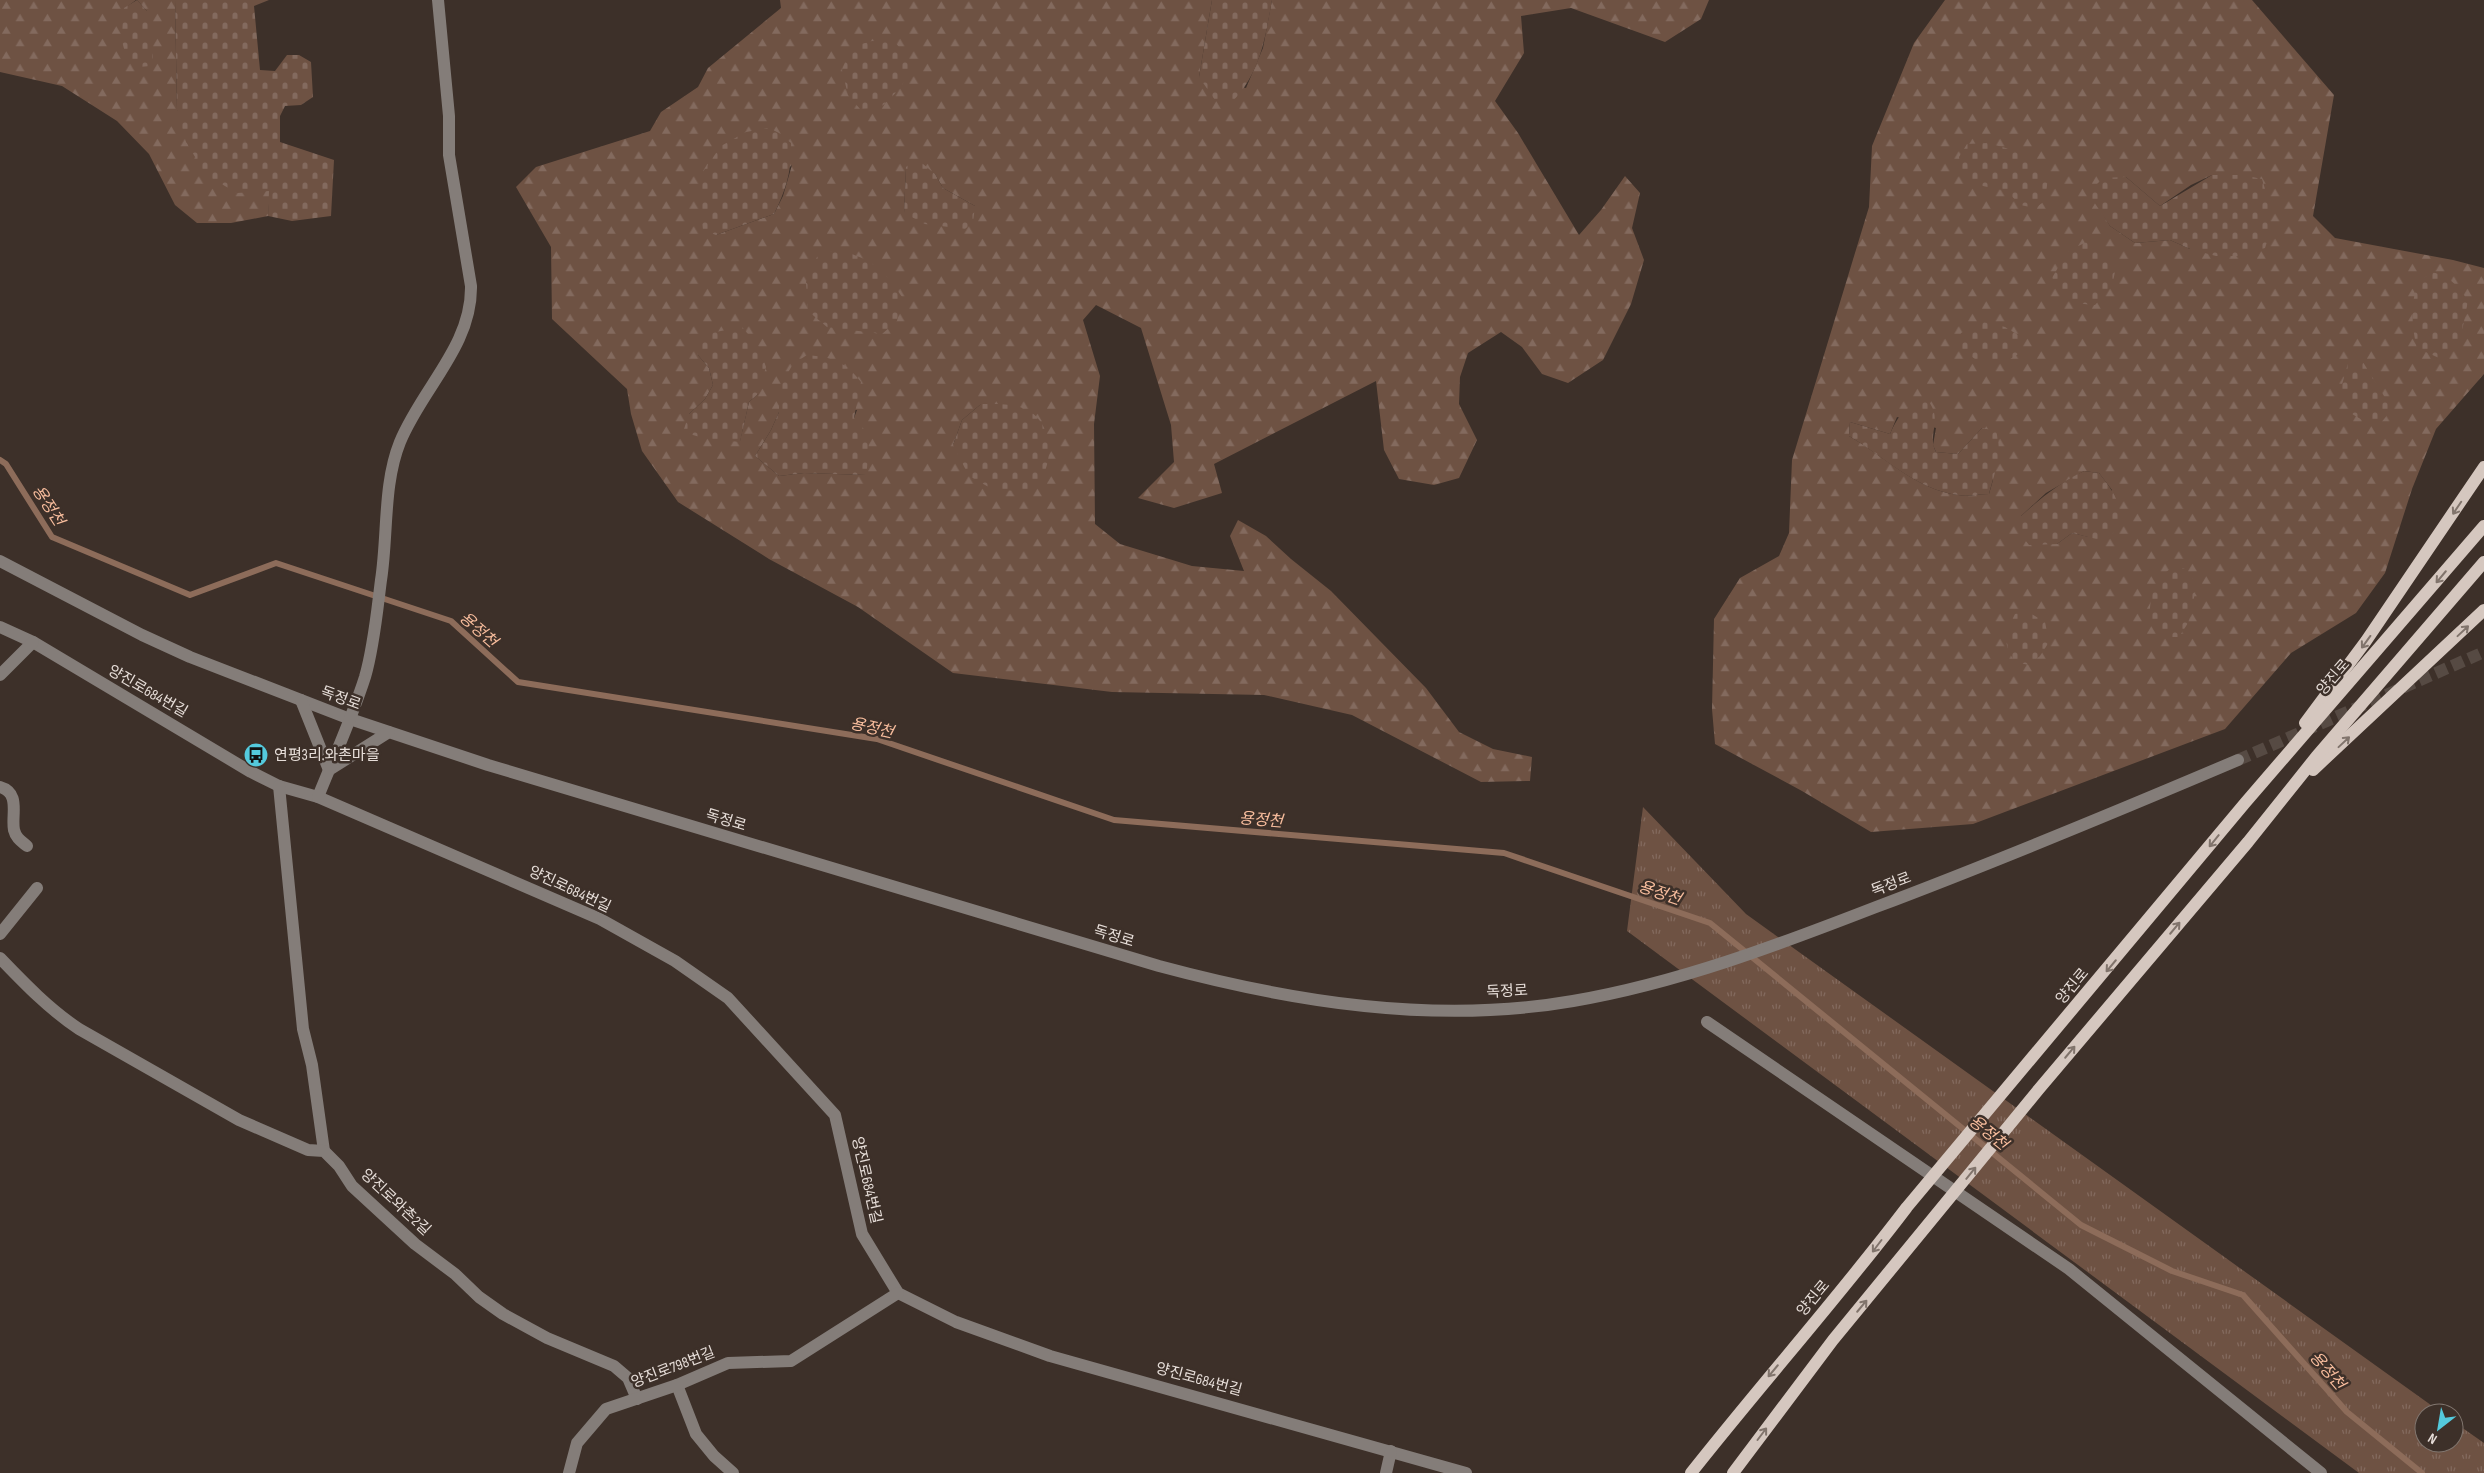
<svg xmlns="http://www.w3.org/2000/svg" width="2484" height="1473" font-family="'Sofia Sans Condensed','Noto Sans KR',sans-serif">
<defs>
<pattern id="grass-tufts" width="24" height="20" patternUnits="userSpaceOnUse" patternTransform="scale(1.25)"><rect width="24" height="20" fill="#6e5243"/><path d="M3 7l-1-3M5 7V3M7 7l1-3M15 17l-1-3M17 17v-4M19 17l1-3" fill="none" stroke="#836a5e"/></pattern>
<pattern id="forest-firs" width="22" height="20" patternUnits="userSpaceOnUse" patternTransform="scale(1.25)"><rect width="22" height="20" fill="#6e5243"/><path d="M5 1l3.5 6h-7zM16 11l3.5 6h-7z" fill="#836a5e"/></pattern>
<pattern id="cemetery-stones" width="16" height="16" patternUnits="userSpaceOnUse" patternTransform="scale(1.25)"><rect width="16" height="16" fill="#6e5243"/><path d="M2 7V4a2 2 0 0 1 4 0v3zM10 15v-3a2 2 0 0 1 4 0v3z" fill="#836a5e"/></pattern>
</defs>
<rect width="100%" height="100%" fill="#3d3029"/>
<polygon fill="url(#grass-tufts)" points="1643,807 1746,914 2442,1413 2424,1413 2424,1443 2454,1443 2454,1422 2484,1443 2484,1473 2359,1473 1627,931"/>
<g fill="url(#forest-firs)" fill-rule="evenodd">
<polygon points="0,0 136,0 124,9 147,11 137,0 175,0 177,110 270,191 268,216 231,223 197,223 175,205 149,154 117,121 62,86 0,72"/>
<path d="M 780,0 L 1212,0 L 1199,77 L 1246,88 L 1263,48 L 1272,0 L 1709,0 L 1701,19 L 1665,42 L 1571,8 L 1521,16 L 1524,53 L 1495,101 L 1518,133 L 1579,235 L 1601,210 L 1625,176 L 1640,193 L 1632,228 L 1644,260 L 1631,304 L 1603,360 L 1568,383 L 1542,374 L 1522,347 L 1501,332 L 1468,353 L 1460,377 L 1459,404 L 1477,440 L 1459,478 L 1434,485 L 1399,479 L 1384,450 L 1376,381 L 1214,464 L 1222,493 L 1174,508 L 1138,498 L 1174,462 L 1171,425 L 1141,328 L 1096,305 L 1083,320 L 1100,376 L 1094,424 L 1095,524 L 1120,544 L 1192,566 L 1244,571 L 1230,536 L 1238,520 L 1266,536 L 1291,559 L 1331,591 L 1426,688 L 1459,732 L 1493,749 L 1532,757 L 1530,781 L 1481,782 L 1352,715 L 1264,695 L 1112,692 L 953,673 L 858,607 L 769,559 L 678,502 L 642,451 L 631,414 L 627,389 L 552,319 L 551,247 L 516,187 L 536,167 L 650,131 L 661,112 L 698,87 L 708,68 L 781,8 ZM 792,165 L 783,196 L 774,214 L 716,235 ZM 906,168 L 935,174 L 943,188 L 975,206 L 904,213 ZM 697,354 L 758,394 L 749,402 L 740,441 L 689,414 L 705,399 L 713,385 L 709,368 ZM 981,404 L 953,445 L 962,420 ZM 857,410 L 854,418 L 866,475 L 804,473 L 779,476 L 755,456 L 771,430 L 779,412 Z"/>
<path d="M 1945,0 L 2252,0 L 2334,95 L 2313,216 L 2335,238 L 2453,260 L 2484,268 L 2484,374 L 2436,429 L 2412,489 L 2385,573 L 2356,613 L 2291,653 L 2225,729 L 1973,824 L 1871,832 L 1802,791 L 1715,744 L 1712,709 L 1714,619 L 1740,578 L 1779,556 L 1789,533 L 1792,460 L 1869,207 L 1872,146 L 1914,43 ZM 2212,175 L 2190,249 L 2170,240 L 2135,243 L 2110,226 L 2097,204 L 2126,177 L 2160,206 L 2191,185 ZM 1897,417 L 1936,428 L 1933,445 L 1936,452 L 1958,454 L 1982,428 L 1993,480 L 1989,494 C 1979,494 1968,497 1958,495 C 1917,490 1884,456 1849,436 L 1850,422 L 1890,434 ZM 2084,471 L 2099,473 L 2112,490 L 2089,537 L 2072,533 L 2057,544 L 2021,516 L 2046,493 Z"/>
</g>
<g fill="url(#cemetery-stones)">
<polygon points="137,0 147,11 153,57 150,66 139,67 127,59 121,38 124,8"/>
<polygon points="175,0 269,0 254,6 260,70 275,71 287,55 299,55 311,62 313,97 301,105 285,106 280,116 280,142 334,160 331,216 292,221 268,216 269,191 237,193 206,175 186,142 177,110"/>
<path d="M 1212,0 L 1272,0 C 1265,40 1260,74 1231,103 L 1215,100 L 1199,77 Z"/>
<path d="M 872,41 L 895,42 C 899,47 904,53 907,58 C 915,78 892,97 880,108 L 860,109 L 848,95 L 842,70 L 851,47 Z"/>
<path d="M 769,128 L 779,133 L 791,143 C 792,171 786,189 774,214 L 716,235 L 703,230 L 698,203 L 700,176 L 721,146 L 746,132 Z"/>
<path d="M 1987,143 C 2016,150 2029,155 2048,178 L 2045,201 L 2035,208 L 2020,205 L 2007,191 L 1983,186 L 1962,173 L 1959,157 L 1967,144 Z"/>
<polygon points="917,159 935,174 943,188 975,206 973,222 965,229 925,224 904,213 906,167"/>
<path d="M 2212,175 L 2242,175 L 2262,179 C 2270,204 2274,224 2265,248 L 2243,256 L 2216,256 L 2190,249 L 2170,240 L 2135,243 L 2110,226 L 2088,193 L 2103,178 L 2126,177 L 2160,206 Z"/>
<path d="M 2088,241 L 2105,251 L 2116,267 L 2112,286 L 2095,305 C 2070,304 2067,297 2052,278 L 2067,252 Z"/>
<path d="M 837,249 C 872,260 882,267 902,297 L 897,321 L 882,334 L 827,327 L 808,311 L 806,282 L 817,257 Z"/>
<path d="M 2432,272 C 2451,277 2457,285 2468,301 L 2462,331 L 2456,348 L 2439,358 L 2417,348 C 2411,325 2411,306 2417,283 Z"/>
<polygon points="1984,322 2005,327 2023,338 2020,353 2007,361 1975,359 1957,346 1961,333"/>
<polygon points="742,327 759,347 766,367 758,394 749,402 740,442 703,438 683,432 689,414 705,399 713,385 709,368 697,354 705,334"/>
<path d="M 807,355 C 832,357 846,362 861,382 L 854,418 L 868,434 L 869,454 L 866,475 L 804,473 L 779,476 L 755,456 L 771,430 L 779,412 L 779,388 L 793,364 Z"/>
<polygon points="2361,359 2389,404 2389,413 2380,424 2364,421 2352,414 2341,388 2349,360"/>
<path d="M 1924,396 C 1946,418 1926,433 1936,452 L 1958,454 L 1982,428 L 1996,431 C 2003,454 1995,471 1989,494 C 1979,494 1968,497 1958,495 C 1917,490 1883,456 1849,436 L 1850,422 L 1890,434 C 1898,416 1906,405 1924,396 Z"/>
<path d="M 981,404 C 996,404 1014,403 1027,410 C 1050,421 1054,455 1043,475 C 1039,481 1031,486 1026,491 L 994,490 L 969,476 L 953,445 L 962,420 Z"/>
<path d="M 2084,471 L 2099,473 C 2117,495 2133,521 2104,541 L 2072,533 L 2057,544 L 2029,545 L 2021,535 L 2021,516 C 2041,498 2059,483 2084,471 Z"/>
<path d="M 2175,566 L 2185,569 L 2197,585 L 2188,623 L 2179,637 L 2164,637 L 2149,620 C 2151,595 2152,579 2175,566 Z"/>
<path d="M 2028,612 L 2045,622 L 2049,642 L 2040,656 L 2029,665 L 2015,662 C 2002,643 2005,633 2015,614 Z"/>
</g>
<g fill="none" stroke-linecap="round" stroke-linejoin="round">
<polyline stroke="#8d6c5a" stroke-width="6" points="0,460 6,464 52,537 190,595 276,563 451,621 518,682 877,739 1114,820 1504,853 1710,923 2081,1225 2172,1271 2243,1295 2347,1412 2422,1473"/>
<polyline stroke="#564a43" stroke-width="12" stroke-dasharray="12 6" stroke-linecap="butt" points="2238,760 2484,652"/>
<g stroke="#847d79" stroke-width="12">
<path d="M 0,561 L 142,635 L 190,657 L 350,719 L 488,765 L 1159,966 C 1293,1002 1435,1025 1573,1001 C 1678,983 1778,945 1876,907 C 1998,861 2118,811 2238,760"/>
<polyline points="0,627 33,642 251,772 279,786 318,797 600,919 675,961 728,998 835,1115 862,1234 898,1293 956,1322 1050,1356 1466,1473"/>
<polyline points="0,675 33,642"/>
<polyline points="301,700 329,770 389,732"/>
<polyline points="279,786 303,1029 312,1065 324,1151"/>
<path d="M 0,787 C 21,793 11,815 14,830 C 16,838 21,841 27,846"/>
<path d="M 318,797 C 334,757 352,718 365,677 C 374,646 377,611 381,580 C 388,535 383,484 400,442 C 422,388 472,346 471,286 L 449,155 L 449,116 L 438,0"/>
<polyline points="0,934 37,888"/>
<path d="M 0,958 C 25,984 49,1009 79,1029 L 239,1120 L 308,1150 L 324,1151 L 339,1166 L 352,1186 L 415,1244 L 455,1274 L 479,1297 L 503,1314 L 547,1338 L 614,1366 L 628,1378 L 637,1399"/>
<polyline points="1707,1022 2069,1269 2321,1473"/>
<polyline points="677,1385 696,1434 714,1456 733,1473"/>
<polyline points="569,1473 577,1443 606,1409 677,1385 728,1363 791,1361 898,1293"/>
<polyline points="1386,1473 1391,1451"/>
</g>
<g stroke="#d5c7bf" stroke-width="12">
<polyline points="2305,723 2366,641 2484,467"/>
<polyline points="2313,770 2484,610"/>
<path d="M 1691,1473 C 1762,1383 1838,1298 1907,1207 L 2245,803 L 2484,526"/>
<polyline points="1733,1473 1833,1340 2039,1089 2248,842 2316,757 2484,562"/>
</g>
</g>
<defs><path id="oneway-shaft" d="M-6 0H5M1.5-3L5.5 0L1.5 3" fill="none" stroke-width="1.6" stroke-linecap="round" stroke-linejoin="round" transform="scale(1.25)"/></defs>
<g stroke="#81746c">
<use href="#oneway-shaft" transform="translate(2457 508) rotate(124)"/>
<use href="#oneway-shaft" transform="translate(2441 577) rotate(130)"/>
<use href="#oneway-shaft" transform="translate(2463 631) rotate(-43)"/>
<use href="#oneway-shaft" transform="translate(2366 642) rotate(126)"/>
<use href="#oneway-shaft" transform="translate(2344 742) rotate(-43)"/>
<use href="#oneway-shaft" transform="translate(2214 841) rotate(129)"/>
<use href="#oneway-shaft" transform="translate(2175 928) rotate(-50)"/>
<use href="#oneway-shaft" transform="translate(2111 966) rotate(130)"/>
<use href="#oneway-shaft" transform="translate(2070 1052) rotate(-50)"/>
<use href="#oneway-shaft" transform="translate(1971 1173) rotate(-51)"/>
<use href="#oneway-shaft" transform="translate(1877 1246) rotate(127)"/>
<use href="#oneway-shaft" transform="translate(1862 1306) rotate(-50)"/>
<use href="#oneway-shaft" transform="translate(1773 1371) rotate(130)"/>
<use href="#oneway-shaft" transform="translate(1762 1434) rotate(-53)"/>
</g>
<defs>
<symbol id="bus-disc" viewBox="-11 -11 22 22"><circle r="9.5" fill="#54cadd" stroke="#3d3029"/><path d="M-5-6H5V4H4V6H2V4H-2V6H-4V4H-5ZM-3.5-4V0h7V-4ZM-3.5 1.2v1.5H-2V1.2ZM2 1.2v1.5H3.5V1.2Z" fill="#111"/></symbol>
</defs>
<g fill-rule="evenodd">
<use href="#bus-disc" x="242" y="741" width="28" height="28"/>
</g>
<g text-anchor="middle" stroke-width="5" stroke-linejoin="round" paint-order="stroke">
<g font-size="15" fill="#e7ded9" stroke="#3d3029">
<text transform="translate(2333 677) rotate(-49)" y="5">양진로</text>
<text transform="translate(148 691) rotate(30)" y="5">양진로684번길</text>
<text transform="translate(341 698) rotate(20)" y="5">독정로</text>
<text transform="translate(726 820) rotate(17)" y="5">독정로</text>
<text transform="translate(1891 884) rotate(-21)" y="5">독정로</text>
<text transform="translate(570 889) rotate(25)" y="5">양진로684번길</text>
<text transform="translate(1114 936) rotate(17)" y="5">독정로</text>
<text transform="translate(2072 986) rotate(-50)" y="5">양진로</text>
<text transform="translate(1507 991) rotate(-3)" y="5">독정로</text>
<text transform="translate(867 1180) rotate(77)" y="5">양진로684번길</text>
<text transform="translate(396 1202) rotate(43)" y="5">양진로와촌2길</text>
<text transform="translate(1813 1298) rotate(-50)" y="5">양진로</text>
<text transform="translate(673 1367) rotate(-21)" y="5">양진로798번길</text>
<text transform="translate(1199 1379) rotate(15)" y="5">양진로684번길</text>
</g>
<g font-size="15" fill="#e7ded9" stroke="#3d3029" text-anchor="start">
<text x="274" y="760">연평3리.와촌마을</text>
</g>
<g font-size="16" font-style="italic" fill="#f8bd9d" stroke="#3d3029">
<text transform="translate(49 505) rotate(57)" y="6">용정천</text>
<text transform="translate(479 629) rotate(41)" y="6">용정천</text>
<text transform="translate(872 727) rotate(13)" y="6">용정천</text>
<text transform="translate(1261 819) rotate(5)" y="6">용정천</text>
<text transform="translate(1660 892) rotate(19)" y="6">용정천</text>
<text transform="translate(1989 1132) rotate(39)" y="6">용정천</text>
<text transform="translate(2328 1370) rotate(49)" y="6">용정천</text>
</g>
</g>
<g transform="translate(2439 1428) rotate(211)"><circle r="24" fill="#3d3029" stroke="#81766f"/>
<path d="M0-4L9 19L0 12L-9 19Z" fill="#54cadd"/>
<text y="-8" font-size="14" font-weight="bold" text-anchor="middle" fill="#e7ded9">N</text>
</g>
</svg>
